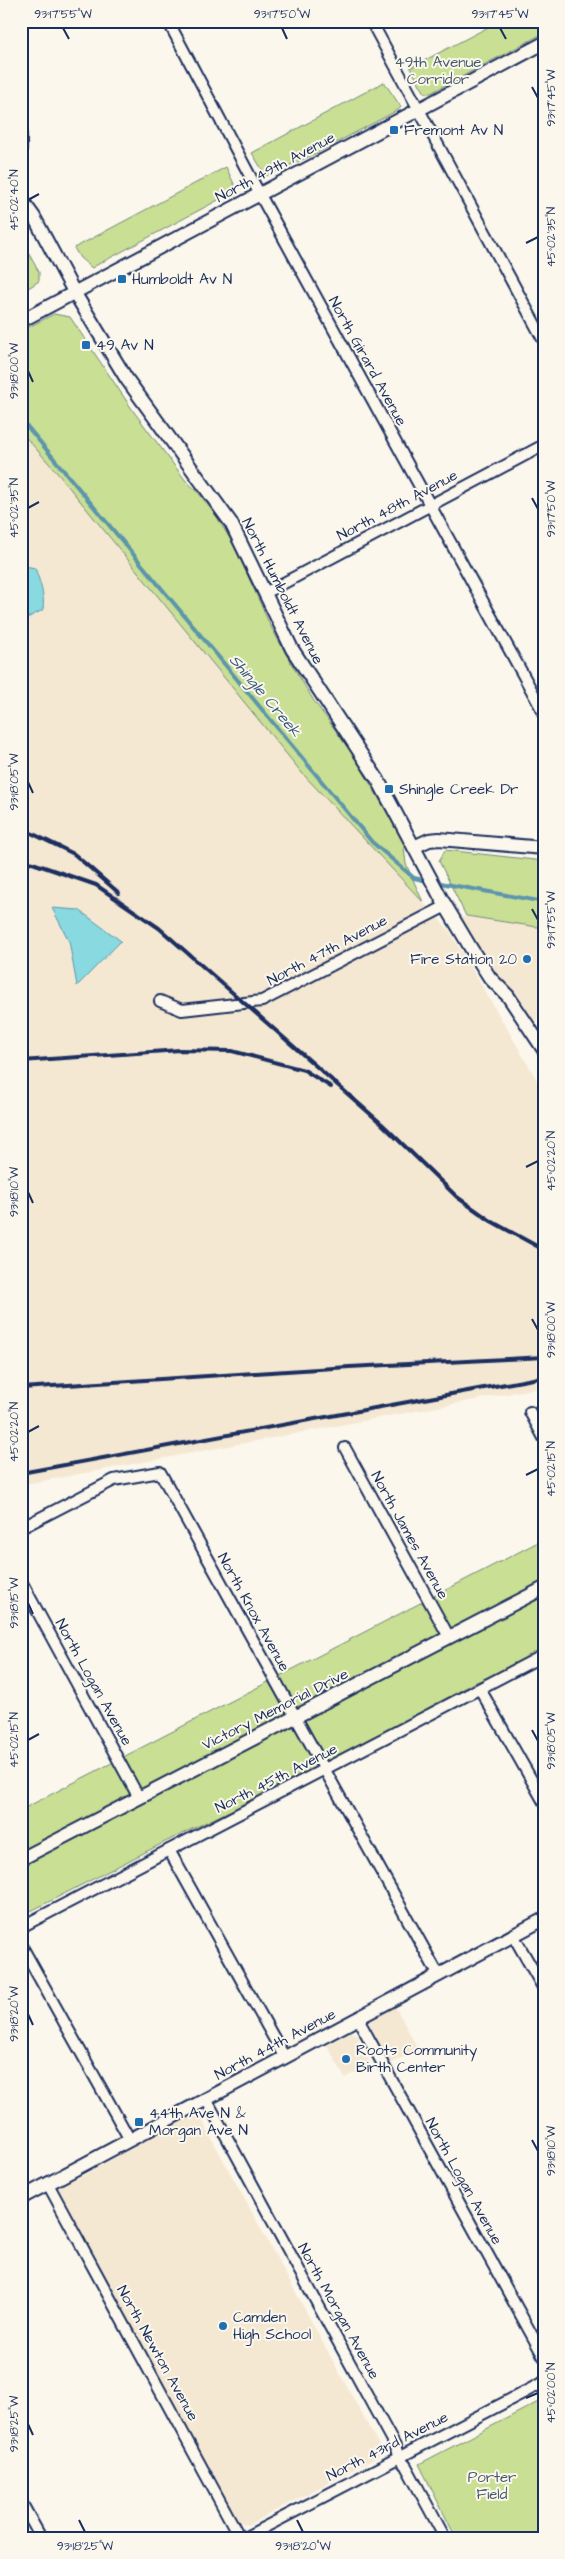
<svg xmlns="http://www.w3.org/2000/svg" width="565" height="2559" font-family="'Architects Daughter',sans-serif">
<rect width="100%" height="100%" fill="#fbf7ec"/>
<filter id="ink" filterUnits="userSpaceOnUse"><feTurbulence type="fractalNoise" baseFrequency=".02" numOctaves="2"/><feDisplacementMap in="SourceGraphic" scale="10" xChannelSelector="R" yChannelSelector="G"/><feConvolveMatrix kernelMatrix="1 2 1 2 8 2 1 2 1" color-interpolation-filters="sRGB"/></filter>
<g filter="url(#ink)">
<g fill="#f5e8d3">
<polygon points="21,432 54,469 302,773 449,930 543,1090 544,1387 21,1485"/>
<polygon points="458,916 544,928 544,1016 530,1024"/>
<polygon points="396,2008 418,2049 391,2064 370,2026 369,2020 379,2012"/>
<polygon points="349,2032 358,2035 359,2043 371,2064 345,2078 327,2045"/>
<polygon points="195,2113 201,2116 207,2130 381,2449 378,2457 248,2525 239,2522 57,2193 57,2188 62,2183 80,2177"/>
</g>
<g fill="#c9df94" stroke="#728779">
<polygon points="500,21 544,21 544,33 431,93 425,93 410,68"/>
<polygon points="384,82 401,107 398,110 315,154 266,176 252,153"/>
<polygon points="226,167 237,190 95,266 92,268 80,258 74,248"/>
<polygon points="21,240 39,272 39,281 21,293"/>
<polygon points="54,314 70,317 134,412 186,481 198,492 217,517 236,549 270,625 291,663 314,701 353,754 403,840 406,864 423,902 302,773 54,469 21,432 21,331"/>
<polygon points="445,850 544,861 544,928 466,916 439,861"/>
<polygon points="544,1539 544,1655 476,1682 323,1766 165,1842 21,1916 21,1810"/>
<polygon points="544,2399 544,2538 456,2538 419,2464"/>
</g>
<g fill="#88d9e0" stroke="#5c95ac">
<path d="M 25,566 L 35,568 C 40,582 45,595 43,610 L 21,621 L 21,567 Z"/>
<polygon points="52,908 79,910 121,941 77,986 69,941"/>
</g>
<g fill="none" stroke-linecap="round" stroke-linejoin="round">
<g stroke="#5c95ac" stroke-width="4">
<polyline points="21,419 372,842 414,878 428,881"/>
<polyline points="435,882 544,902"/>
</g>
<defs>
<g id="minor">
<polyline points="168,21 259,193 544,713"/>
<polyline points="371,21 544,341"/>
<polyline points="21,135 21,156"/>
<polyline points="265,593 544,445"/>
<polyline points="160,1001 182,1010 262,1001 446,906"/>
<polyline points="530,1412 544,1438"/>
<polyline points="345,1448 449,1637"/>
<polyline points="21,1528 114,1480 160,1472 439,1976"/>
<polyline points="21,1581 139,1798"/>
<polyline points="480,1689 544,1802"/>
<polyline points="169,1850 285,2058"/>
<polyline points="21,1927 544,1655"/>
<polyline points="513,1935 544,1989"/>
<polyline points="21,1945 130,2140"/>
<polyline points="358,2019 544,2357"/>
<polyline points="206,2099 396,2448 398,2457 406,2466 445,2538"/>
<polyline points="48,2184 240,2538"/>
<polyline points="21,2502 41,2538"/>
<polyline points="244,2538 544,2382"/>
</g>
<g id="tertiary">
<polyline points="21,199 34,217 74,292 126,378 231,523 292,649 378,780 441,898 472,950 490,978 508,996 544,1050"/>
<polyline points="21,321 544,43"/>
<polyline points="414,847 429,840 439,839 544,848"/>
<polyline points="21,1859 544,1588"/>
<polyline points="21,2198 544,1919"/>
</g>
</defs>
<use href="#minor" stroke="#1b2f5e" stroke-width="14"/>
<use href="#tertiary" stroke="#1b2f5e" stroke-width="16"/>
<use href="#minor" stroke="#fbf7ec" stroke-width="10"/>
<use href="#tertiary" stroke="#fbf7ec" stroke-width="12"/>
<g stroke="#1b2f5e" stroke-width="4">
<polyline points="21,828 74,854 119,893"/>
<polyline points="21,859 96,885 159,928 383,1125 457,1197 491,1221 544,1250"/>
<polyline points="21,1061 180,1050 232,1051 304,1070 331,1087"/>
<polyline points="21,1388 349,1367 544,1357"/>
<polyline points="21,1473 544,1377"/>
</g>
</g>
</g>
<path fill="none" stroke="#1b2f5e" stroke-width="2" d="M 63,28 L 69,39M 282,28 L 287,39M 500,28 L 506,39M 532,87 L 538,98M 28,200 L 39,194M 526,243 L 538,237M 28,371 L 33,382M 532,498 L 538,509M 28,508 L 39,502M 28,782 L 33,793M 532,909 L 538,920M 526,1167 L 538,1161M 28,1192 L 33,1203M 532,1319 L 538,1330M 28,1432 L 39,1426M 526,1475 L 538,1469M 28,1603 L 33,1614M 532,1730 L 538,1741M 28,1740 L 39,1734M 28,2014 L 33,2025M 532,2140 L 538,2151M 526,2398 L 538,2393M 28,2424 L 33,2435M 79,2520 L 85,2532M 297,2520 L 303,2532"/>
<g fill="#1f6fb2" stroke="#fbf7ec" stroke-width="2">
<rect x="389" y="125" width="10" height="10" rx="2.5"/>
<rect x="117" y="274" width="10" height="10" rx="2.5"/>
<rect x="81" y="340" width="10" height="10" rx="2.5"/>
<rect x="384" y="784" width="10" height="10" rx="2.5"/>
<circle cx="527" cy="959" r="5"/>
<circle cx="346" cy="2059" r="5"/>
<rect x="134" y="2117" width="10" height="10" rx="2.5"/>
<circle cx="223" cy="2326" r="5"/>
</g>
<g text-anchor="middle" stroke-width="4" stroke-linejoin="round" paint-order="stroke">
<g font-size="15" fill="#465b6c" stroke="#fbf7ec">
<text x="438" y="67">49th Avenue<tspan x="438" dy="17">Corridor</tspan></text>
<text x="492" y="2482">Porter<tspan x="492" dy="17">Field</tspan></text>
</g>
<g font-size="15" fill="#1b2f5e" stroke="#fbf7ec" text-anchor="start">
<text x="404" y="135">Fremont Av N</text>
<text x="132" y="284">Humboldt Av N</text>
<text x="96" y="350">49 Av N</text>
<text x="399" y="794">Shingle Creek Dr</text>
<text x="517" y="964" text-anchor="end">Fire Station 20</text>
<text x="356" y="2055">Roots Community<tspan x="356" dy="17">Birth Center</tspan></text>
<text x="149" y="2118">44th Ave N &amp;<tspan x="149" dy="17">Morgan Ave N</tspan></text>
<text x="233" y="2322">Camden<tspan x="233" dy="17">High School</tspan></text>
</g>
<g font-size="15" fill="#1b2f5e" stroke="#fbf7ec">
<text transform="translate(275 167) rotate(-28)" y="5">North 49th Avenue</text>
<text transform="translate(368 361) rotate(61)" y="5">North Girard Avenue</text>
<text transform="translate(397 505) rotate(-28)" y="5">North 48th Avenue</text>
<text transform="translate(283 591) rotate(63)" y="5">North Humboldt Avenue</text>
<text transform="translate(327 950) rotate(-28)" y="5">North 47th Avenue</text>
<text transform="translate(410 1535) rotate(61)" y="5">North James Avenue</text>
<text transform="translate(254 1612) rotate(61)" y="5">North Knox Avenue</text>
<text transform="translate(94 1682) rotate(61)" y="5">North Logan Avenue</text>
<text transform="translate(275 1709) rotate(-27)" y="5">Victory Memorial Drive</text>
<text transform="translate(276 1778) rotate(-27)" y="5">North 45th Avenue</text>
<text transform="translate(275 2044) rotate(-28)" y="5">North 44th Avenue</text>
<text transform="translate(464 2181) rotate(61)" y="5">North Logan Avenue</text>
<text transform="translate(339 2311) rotate(61)" y="5">North Morgan Avenue</text>
<text transform="translate(158 2353) rotate(61)" y="5">North Newton Avenue</text>
<text transform="translate(387 2446) rotate(-27)" y="5">North 43rd Avenue</text>
</g>
<g font-size="16" font-style="italic" fill="#365a7e" stroke="#fbf7ec">
<text transform="translate(266 695) rotate(50)" y="6">Shingle Creek</text>
</g>
</g>
<rect width="565" height="2559" fill="none" stroke="#fbf7ec" stroke-width="55"/>
<rect x="28" y="28" width="510" height="2504" fill="none" stroke="#1b2f5e" stroke-width="2"/>
<g font-size="12" text-anchor="middle" fill="#1b2f5e">
<text x="63" y="18">93°17'55"W</text>
<text x="282" y="18">93°17'50"W</text>
<text x="500" y="18">93°17'45"W</text>
<text transform="translate(551 98) rotate(-90)" y="4">93°17'45"W</text>
<text transform="translate(14 200) rotate(-90)" y="4">45°02'40"N</text>
<text transform="translate(551 237) rotate(-90)" y="4">45°02'35"N</text>
<text transform="translate(14 371) rotate(-90)" y="4">93°18'00"W</text>
<text transform="translate(14 508) rotate(-90)" y="4">45°02'35"N</text>
<text transform="translate(551 509) rotate(-90)" y="4">93°17'50"W</text>
<text transform="translate(14 782) rotate(-90)" y="4">93°18'05"W</text>
<text transform="translate(551 920) rotate(-90)" y="4">93°17'55"W</text>
<text transform="translate(551 1161) rotate(-90)" y="4">45°02'20"N</text>
<text transform="translate(14 1192) rotate(-90)" y="4">93°18'10"W</text>
<text transform="translate(551 1330) rotate(-90)" y="4">93°18'00"W</text>
<text transform="translate(14 1432) rotate(-90)" y="4">45°02'20"N</text>
<text transform="translate(551 1469) rotate(-90)" y="4">45°02'15"N</text>
<text transform="translate(14 1603) rotate(-90)" y="4">93°18'15"W</text>
<text transform="translate(14 1740) rotate(-90)" y="4">45°02'15"N</text>
<text transform="translate(551 1741) rotate(-90)" y="4">93°18'05"W</text>
<text transform="translate(14 2014) rotate(-90)" y="4">93°18'20"W</text>
<text transform="translate(551 2151) rotate(-90)" y="4">93°18'10"W</text>
<text transform="translate(551 2393) rotate(-90)" y="4">45°02'00"N</text>
<text transform="translate(14 2424) rotate(-90)" y="4">93°18'25"W</text>
<text x="85" y="2550">93°18'25"W</text>
<text x="303" y="2550">93°18'20"W</text>
</g>
</svg>
